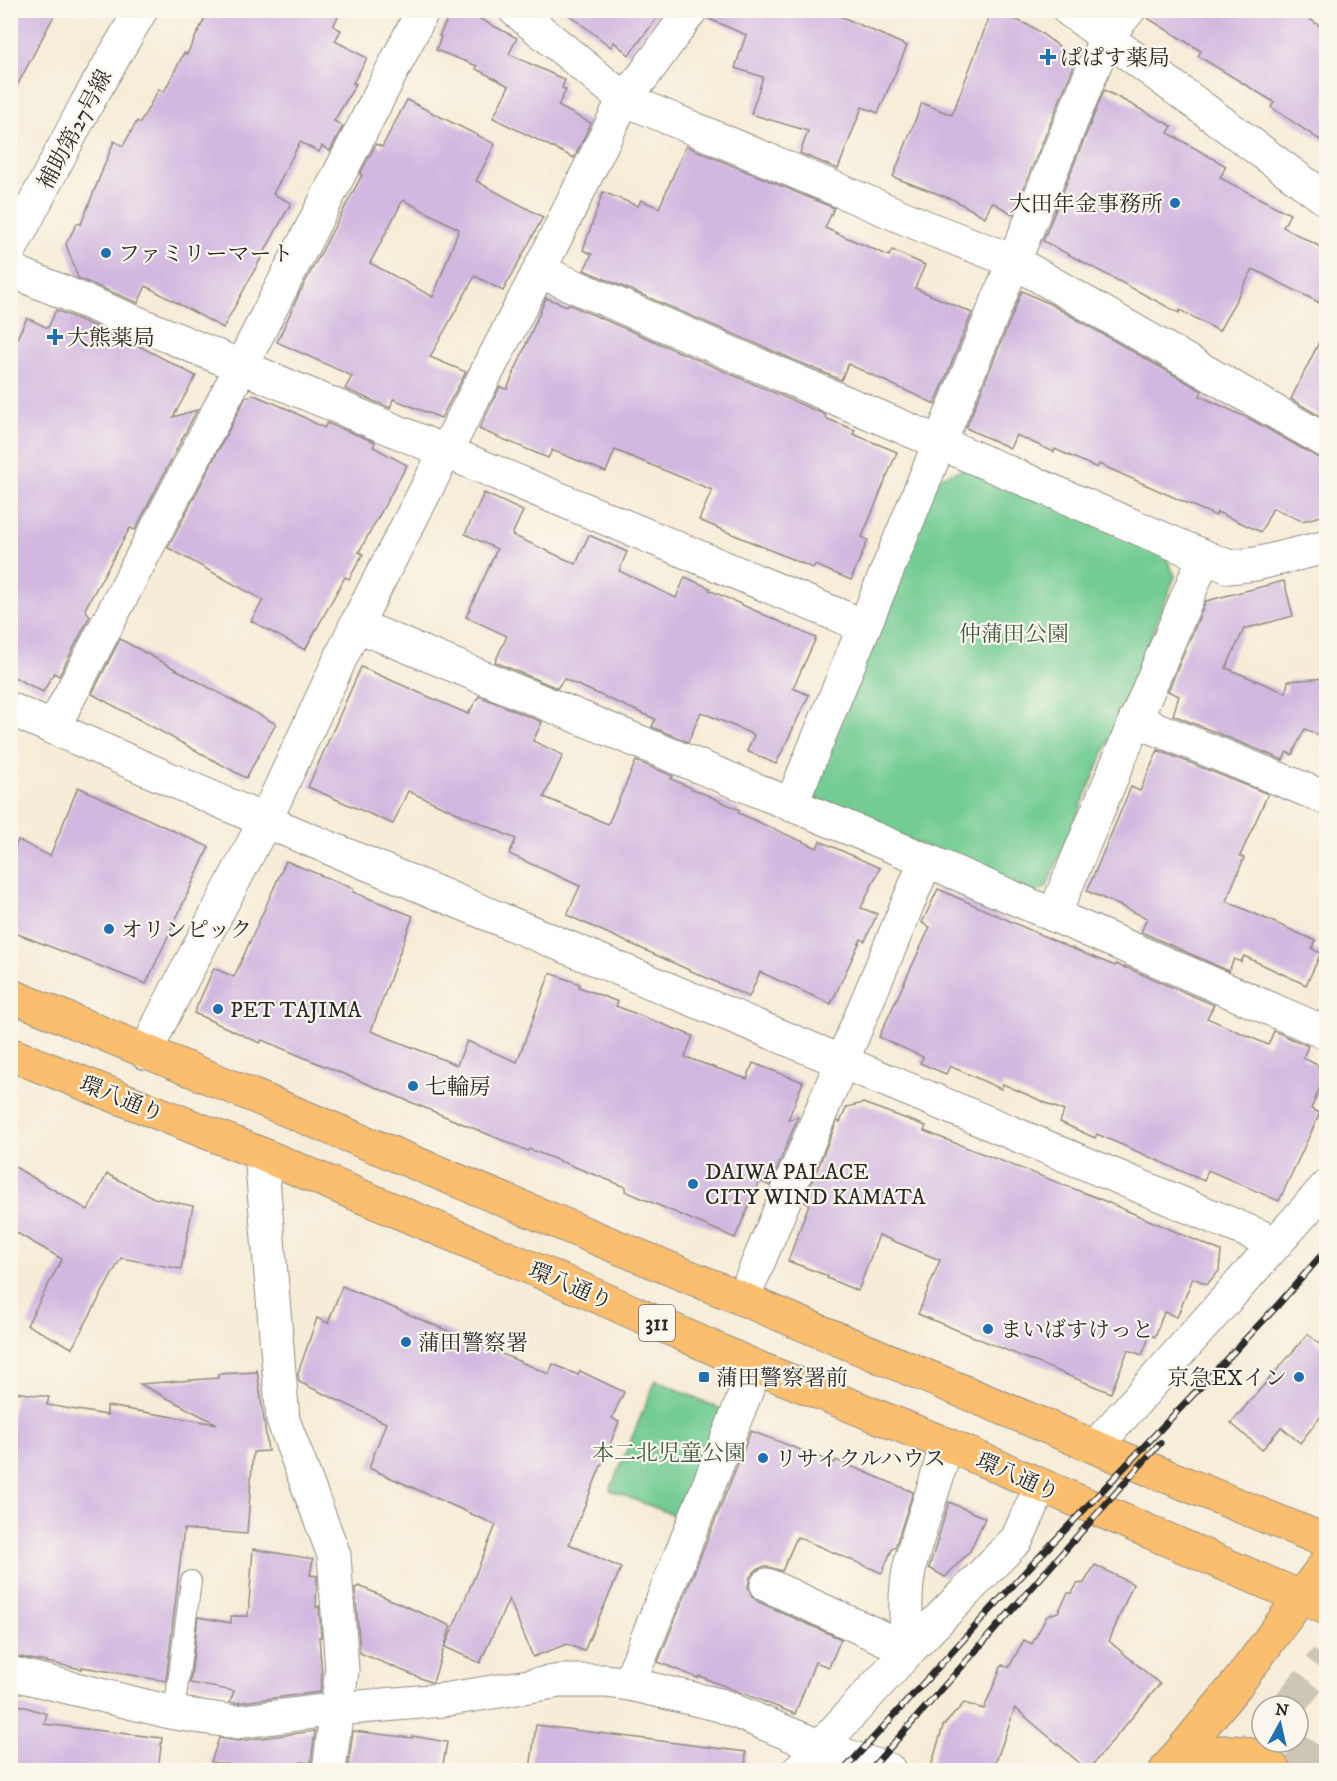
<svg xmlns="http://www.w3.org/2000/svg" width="1337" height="1781" font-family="'IM FELL DW Pica','Noto Serif JP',serif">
<rect width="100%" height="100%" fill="#fbf7ec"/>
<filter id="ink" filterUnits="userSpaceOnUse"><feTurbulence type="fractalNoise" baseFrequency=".0167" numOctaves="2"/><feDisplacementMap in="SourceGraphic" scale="12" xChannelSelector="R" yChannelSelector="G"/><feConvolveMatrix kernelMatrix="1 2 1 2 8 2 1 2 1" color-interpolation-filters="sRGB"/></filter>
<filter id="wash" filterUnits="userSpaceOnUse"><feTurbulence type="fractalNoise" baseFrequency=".008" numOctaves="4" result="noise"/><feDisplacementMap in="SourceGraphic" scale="24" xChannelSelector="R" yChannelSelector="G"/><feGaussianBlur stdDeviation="1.35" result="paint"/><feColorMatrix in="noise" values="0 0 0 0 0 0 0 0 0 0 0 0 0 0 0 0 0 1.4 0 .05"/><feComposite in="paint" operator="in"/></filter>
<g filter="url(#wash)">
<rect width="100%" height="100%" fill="#f6ecd7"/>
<g fill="#73cc93" stroke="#4f7c5f" stroke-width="1.5">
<polygon points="966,468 1163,551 1175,576 1123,708 1046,888 1033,893 815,799 812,783 937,478"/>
<polygon points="656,1380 729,1413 684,1519 610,1490"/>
</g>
<g id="blocks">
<g fill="#d2b8e0" fill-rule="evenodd">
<polygon points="10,10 57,10 10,99"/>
<polygon points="209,10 342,10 333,26 341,30 335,41 367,58 353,83 356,84 334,121 343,126 330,151 322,146 319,152 300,142 273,194 291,203 223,328 146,286 138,303 78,278 66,244 77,223 81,224 114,141 123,146 137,121 140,123 159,89 164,92 184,53 187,54"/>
<polygon points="452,10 463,10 517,38 509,54 565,80 562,88 566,90 558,106 591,123 574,158 493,118 509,86 476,69 477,66 436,50 441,37 439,36"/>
<polygon points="563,10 663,10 629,55 614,42 611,47"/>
<polygon points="710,10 841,10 840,16 907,46 878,113 862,107 838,169 800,153 808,131 751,114 763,77 735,68 746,35 707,18"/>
<polygon points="992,10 996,10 1034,28 1069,54 1073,68 1013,214 992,202 985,217 954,200 893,177 922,103 952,115"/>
<polygon points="1147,10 1296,10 1326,30 1326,144 1271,107 1274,102 1198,56 1201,51 1146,17"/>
<polygon points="1104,90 1172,126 1168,133 1226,166 1220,178 1290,214 1283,227 1326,250 1326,306 1253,269 1219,331 1180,310 1179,313 1043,241"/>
<path d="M 407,100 L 495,144 L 476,181 L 543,217 L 503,291 L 475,276 L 430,357 L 466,372 L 441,418 L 393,399 L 390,408 L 345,389 L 352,376 L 277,342 L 298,296 L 362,175 L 360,174 L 376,144 L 382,147 ZM 403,200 L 459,229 L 433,297 L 370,263 Z"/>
<polygon points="686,146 834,208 825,228 889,256 892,250 925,265 915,288 972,313 935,404 848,364 841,380 584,270 592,254 583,250 603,192 638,206 641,200 659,208"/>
<polygon points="1022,291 1050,304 1202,391 1200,396 1250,419 1317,457 1326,460 1326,515 1302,521 1273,508 1261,532 1217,512 1216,516 1099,464 1097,468 1055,449 1054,452 1016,435 1010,448 966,428"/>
<polygon points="546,298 567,306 568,304 826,415 825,418 855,430 853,434 897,452 862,537 868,540 851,580 815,565 813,568 699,520 712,490 615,450 606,472 552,450 548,458 479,429 500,387 507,389"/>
<polygon points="56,310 130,341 196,376 173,417 197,410 135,530 130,528 85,609 90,616 59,676 54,673 43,692 10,675 10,352 27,318 48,328"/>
<polygon points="1326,328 1326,420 1291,399"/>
<polygon points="254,395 290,410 324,428 327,423 375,442 373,447 407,465 359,552 363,554 349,579 345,577 305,650 251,621 263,600 168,548 246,397"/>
<polygon points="484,493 523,511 512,535 576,564 589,535 627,552 619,571 676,598 685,577 710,588 709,590 816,638 793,688 809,695 776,764 747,751 754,735 701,712 688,742 652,727 655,719 564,679 557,688 495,662 507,636 466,617 497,549 465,534"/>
<polygon points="1284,581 1293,616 1244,629 1226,668 1286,693 1288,681 1326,678 1326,738 1305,729 1292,755 1287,752 1283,760 1173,715 1179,696 1168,691 1206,601"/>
<polygon points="120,639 276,724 246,778 92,694"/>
<polygon points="361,667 468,714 479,696 542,722 533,741 563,755 544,797 608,824 636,761 673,776 671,779 740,810 738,813 817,848 820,841 880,868 861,908 877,914 865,941 861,939 831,1004 760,972 749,997 567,915 580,886 509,854 516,839 408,791 393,824 308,787"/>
<polygon points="1158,750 1268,794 1240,856 1244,858 1226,901 1316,941 1312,949 1321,953 1306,985 1244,956 1241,962 1234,959 1229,971 1141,932 1147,918 1087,891 1131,787 1140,791"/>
<polygon points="78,787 209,847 146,984 10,931 10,859 18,840 50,856"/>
<polygon points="286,861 354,889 353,892 413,916 371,1031 457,1065 467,1041 517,1062 550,973 580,984 579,987 618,1002 616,1006 693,1036 685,1057 747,1079 753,1063 803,1082 788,1120 798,1117 770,1186 760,1181 735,1238 625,1191 626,1187 529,1149 528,1151 262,1040 260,1043 194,1013 214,968 234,977"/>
<polygon points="938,889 1066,946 1115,966 1116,964 1125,968 1125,967 1214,1005 1207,1018 1268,1045 1274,1031 1308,1046 1303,1058 1326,1069 1326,1073 1311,1109 1320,1113 1279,1201 1208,1170 1204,1181 1097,1134 1095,1138 1060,1122 1064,1111 1003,1084 1001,1089 950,1066 946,1074 920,1063 923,1057 879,1037 930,927 922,923"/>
<polygon points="863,1103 926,1126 924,1131 1095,1197 1221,1251 1219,1271 1207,1284 1193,1278 1177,1317 1164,1312 1155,1337 1150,1335 1142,1355 1128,1350 1111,1393 918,1314 940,1260 879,1235 858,1291 827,1278 828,1276 788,1261 809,1204 804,1202 837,1121 840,1122 847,1107"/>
<polygon points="10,1164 88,1210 107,1174 154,1198 193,1206 181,1269 121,1258 72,1348 27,1325 62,1259 10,1229"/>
<polygon points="342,1286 549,1374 553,1364 578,1375 580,1371 624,1392 612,1418 619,1422 569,1544 621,1568 584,1651 567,1644 533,1657 509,1599 480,1663 445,1647 496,1525 369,1468 386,1423 299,1382 298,1373 317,1318 328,1323"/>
<polygon points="1308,1334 1326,1350 1326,1410 1300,1443 1281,1427 1262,1450 1231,1423"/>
<polygon points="257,1369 268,1451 253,1452 247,1534 184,1529 166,1681 82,1667 82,1669 10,1655 10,1424 16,1392 49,1397 47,1405 107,1415 107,1406 217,1424 140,1384 218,1378 218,1374 256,1372"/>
<polygon points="751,1431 835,1463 836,1460 913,1492 895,1548 893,1547 882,1573 797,1537 782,1571 765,1566 756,1570 750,1577 748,1587 752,1596 759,1602 841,1639 829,1667 815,1662 795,1714 699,1676 698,1678 658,1662"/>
<polygon points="949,1502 985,1518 970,1551 945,1577 929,1568"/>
<polygon points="253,1549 313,1559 310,1575 317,1576 316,1608 319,1606 321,1637 319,1637 322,1675 320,1692 236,1703 230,1702 234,1691 190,1683 198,1617 231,1623 231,1616 248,1616"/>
<polygon points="1095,1565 1133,1584 1109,1641 1160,1684 1088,1770 1015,1708 993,1770 930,1770 943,1726 964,1703 984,1709 1002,1665 1009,1667 1024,1640 1032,1644 1047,1616 1058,1612 1068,1593 1072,1593 1077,1584 1084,1583"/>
<polygon points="359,1586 451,1626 433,1682 430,1682 360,1653 355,1588"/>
<polygon points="10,1702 47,1714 44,1724 162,1738 158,1770 10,1770"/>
<polygon points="536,1725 746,1752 745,1770 530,1770"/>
<polygon points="315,1731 311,1763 301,1762 299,1770 269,1770 211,1762 219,1738 238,1741"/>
<polygon points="353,1731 412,1738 412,1736 447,1742 442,1770 370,1770 348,1768"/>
</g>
</g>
</g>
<g filter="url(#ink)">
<use href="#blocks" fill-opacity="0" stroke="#908c81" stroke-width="1.5"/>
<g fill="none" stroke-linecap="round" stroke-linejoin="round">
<g stroke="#cdc5b5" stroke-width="33" stroke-dasharray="33 16" stroke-linecap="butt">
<polyline points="1288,1706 1326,1659"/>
<polyline points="1235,1770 1262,1738"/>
<polyline points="1296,1770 1326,1733"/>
</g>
<defs>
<polyline id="service" points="174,1713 191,1581"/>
<g id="minor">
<polyline points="515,10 624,99 933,230 1013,261 1326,441"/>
<polyline points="10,270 864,626"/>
<polyline points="539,271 1229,567 1256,564 1326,547"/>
<polyline points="356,625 926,860 1326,1033"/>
<polyline points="10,709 265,821 1276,1243"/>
<polyline points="1135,720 1326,798"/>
<polyline points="53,728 228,392 423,10"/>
<polyline points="791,805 1106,37 1129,10"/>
<polyline points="1054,915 1204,557"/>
<polyline points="146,1053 160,1022 265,821 356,625 539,271 624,99 644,75 691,10"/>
<polyline points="261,1154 283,1420 334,1555 342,1670 329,1770"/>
<polyline points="743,1299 926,860"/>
<polyline points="1095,1447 1326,1187"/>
<polyline points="767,1585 909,1650"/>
<path d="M 909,1650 C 905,1621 904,1589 911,1561 C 921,1522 937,1484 946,1444"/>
<polyline points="10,1673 174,1713 236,1722 337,1709 443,1700 560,1681 606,1681 629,1684 720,1705 821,1747 889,1770"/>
<polyline points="629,1684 756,1367"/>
<polyline points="799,1770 909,1650 1017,1539 1041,1486"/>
</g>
<g id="tertiary">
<polyline points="1069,10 1326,199"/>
<polyline points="10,250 87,103 141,10"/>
</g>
<g id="primary">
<polyline points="10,995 743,1299 1095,1447 1326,1541"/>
<polyline points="10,1054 261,1154 581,1289 756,1367 946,1444 1326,1608"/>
</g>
<g id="trunk">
<path d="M 1168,1769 C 1176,1765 1185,1759 1193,1757 C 1218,1749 1256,1748 1274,1770"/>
<polyline points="1166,1770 1237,1684 1326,1563"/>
</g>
</defs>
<use href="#service" stroke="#908c81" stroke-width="22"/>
<use href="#minor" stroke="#908c81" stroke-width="35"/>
<use href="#tertiary" stroke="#908c81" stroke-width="35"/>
<use href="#primary" stroke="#908c81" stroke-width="35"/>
<use href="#trunk" stroke="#908c81" stroke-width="35"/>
<use href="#service" stroke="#fff" stroke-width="20"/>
<use href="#minor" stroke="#fff" stroke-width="33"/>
<use href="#tertiary" stroke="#fff" stroke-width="33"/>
<use href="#primary" stroke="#fbbe6e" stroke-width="33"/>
<use href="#trunk" stroke="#fbbe6e" stroke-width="33"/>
<defs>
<g id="rail">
<polyline points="844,1770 1026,1571 1277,1306 1326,1250"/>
<polyline points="870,1770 1160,1443"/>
</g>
</defs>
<use href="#rail" stroke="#2b2b2b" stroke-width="7"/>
<use href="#rail" stroke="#fbf7ec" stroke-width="4.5" stroke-dasharray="14" stroke-linecap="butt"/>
</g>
</g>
<g fill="#1f6fb2" stroke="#fbf7ec" stroke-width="2">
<path d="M1045 48h6v6h6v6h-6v6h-6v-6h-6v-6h6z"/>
<circle cx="1175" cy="203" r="6"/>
<circle cx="106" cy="253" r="6"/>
<path d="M52 328h6v6h6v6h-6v6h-6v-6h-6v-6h6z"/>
<circle cx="109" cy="929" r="6"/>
<circle cx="218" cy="1009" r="6"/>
<circle cx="413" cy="1086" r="6"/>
<circle cx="693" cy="1184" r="6"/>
<circle cx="988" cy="1329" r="6"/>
<circle cx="406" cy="1342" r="6"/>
<rect x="698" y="1371" width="12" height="12" rx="3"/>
<circle cx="1299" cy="1377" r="6"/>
<circle cx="763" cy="1458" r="6"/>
</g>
<g text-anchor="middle" stroke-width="4.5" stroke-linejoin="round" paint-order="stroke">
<rect fill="#fbf7ec" stroke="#696865" stroke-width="1.5" x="639" y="1305" width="36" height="36" rx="4.5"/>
<g font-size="21" font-weight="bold" fill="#2b2b2b">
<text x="657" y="1330">311</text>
</g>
<g font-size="22" fill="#2b2b2b" stroke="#fbf7ec" text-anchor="start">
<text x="1060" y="65">ぱぱす薬局</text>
<text x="1163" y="211" text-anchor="end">大田年金事務所</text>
<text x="118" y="261">ファミリーマート</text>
<text x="67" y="345">大熊薬局</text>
<text x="121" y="937">オリンピック</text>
<text x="230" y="1017">PET TAJIMA</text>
<text x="425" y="1094">七輪房</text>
<text x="705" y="1179">DAIWA PALACE<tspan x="705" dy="25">CITY WIND KAMATA</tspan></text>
<text x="1000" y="1337">まいばすけっと</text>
<text x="418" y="1350">蒲田警察署</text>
<text x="716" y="1385">蒲田警察署前</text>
<text x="1287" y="1385" text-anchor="end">京急EXイン</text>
<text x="775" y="1466">リサイクルハウス</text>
</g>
<g font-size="22" fill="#2b2b2b" stroke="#fbf7ec">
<text transform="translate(74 129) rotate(-62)" y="8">補助第27号線</text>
<text transform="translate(122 1098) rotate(22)" y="8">環八通り</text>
<text transform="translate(571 1285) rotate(23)" y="8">環八通り</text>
<text transform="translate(1018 1476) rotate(24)" y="8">環八通り</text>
</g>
<g font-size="22" fill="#415b4a" stroke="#fbf7ec">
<text x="1014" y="641">仲蒲田公園</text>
<text x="669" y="1460">本二北児童公園</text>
</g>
</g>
<rect width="1337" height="1781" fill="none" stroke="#fbf7ec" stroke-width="36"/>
<g transform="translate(1280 1724) rotate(8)"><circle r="28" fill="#fbf7ec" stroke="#a8a59f" stroke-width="1.5"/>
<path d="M0-4.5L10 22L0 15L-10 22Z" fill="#1f6fb2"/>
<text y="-9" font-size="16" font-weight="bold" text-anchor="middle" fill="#2b2b2b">N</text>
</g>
</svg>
